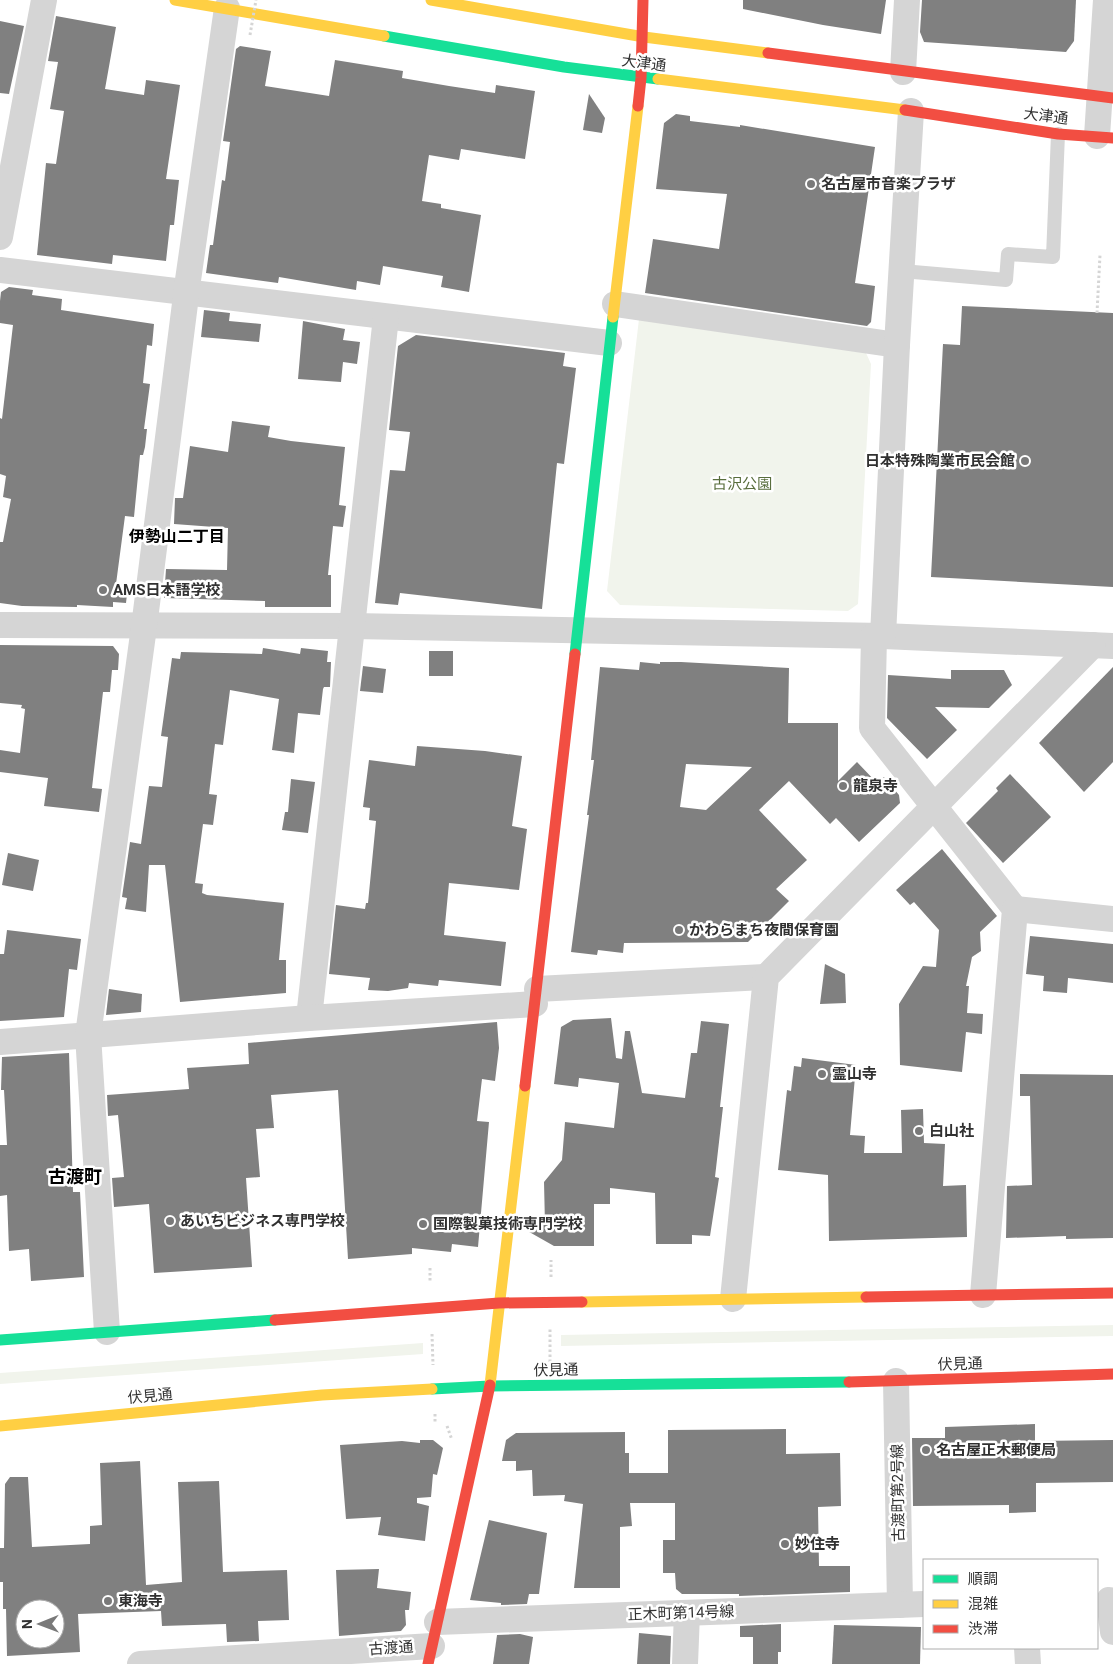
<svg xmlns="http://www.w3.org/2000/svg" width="1113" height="1664" font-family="Roboto,'Noto Sans JP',sans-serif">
<rect width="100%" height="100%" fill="#fff"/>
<g fill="#f1f4ec">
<polygon points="639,319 866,353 871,364 858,604 848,611 620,605 607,591"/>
<polygon points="1113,1325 1113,1336 561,1346 561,1335"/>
<polygon points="423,1343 423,1354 0,1384 0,1373"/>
</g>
<g fill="#808080" fill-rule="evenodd">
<polygon points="743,0 886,0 881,34 823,25 743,9"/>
<polygon points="922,0 1076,0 1074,41 1066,52 924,42 920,32"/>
<polygon points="56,16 116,27 105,89 144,95 146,80 180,85 166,179 179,180 174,225 170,225 166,261 113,255 112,264 37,255 46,163 56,164 64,111 50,109 58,62 48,61"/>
<polygon points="0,21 24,26 9,94 0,93"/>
<polygon points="240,46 271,51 265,86 329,96 335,60 403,71 402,78 449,86 495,93 496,85 535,91 525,159 461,149 459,160 429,155 422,201 441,204 441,208 481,215 469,292 441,287 443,276 383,266 380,285 357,281 356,290 279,277 278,283 206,273 210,245 213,245 222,180 225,181 230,142 223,141 236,49"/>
<polygon points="589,94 605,118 602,133 583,130"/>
<polygon points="676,114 690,116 690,121 740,127 740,125 875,147 855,283 875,286 871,322 867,326 645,293 653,239 719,249 727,194 656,189 664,123"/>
<polygon points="9,287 33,290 32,295 62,299 61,310 154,324 152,346 147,345 143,383 150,384 144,429 147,429 145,447 143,455 140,455 134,517 125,516 116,584 128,585 126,603 113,602 113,607 77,605 77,607 22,606 0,603 0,542 3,542 11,499 3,497 6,476 0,474 0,418 2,419 13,325 0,323 0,301 1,292"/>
<polygon points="962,306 1113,313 1113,587 931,577 943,344 960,345"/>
<polygon points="204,310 230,313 229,321 261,324 259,342 201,337"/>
<polygon points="303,321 345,329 343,340 360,342 357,364 343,362 341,382 298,379"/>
<polygon points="416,335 565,353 563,366 576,368 564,464 557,463 542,609 400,593 398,605 375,603 390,470 405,471 410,432 389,430 398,346"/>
<polygon points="232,421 270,426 268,437 291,441 345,447 339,505 346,506 343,527 333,526 328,575 331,575 331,607 265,607 265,601 164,598 166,569 227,570 228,528 174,524 175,498 183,498 190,446 228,452"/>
<polygon points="0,645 113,646 119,654 118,670 112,670 110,692 103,692 92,788 102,789 99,812 44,806 48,778 0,772 0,750 20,753 25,709 21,708 22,705 0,703"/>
<polygon points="263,648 300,654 301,648 328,651 327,662 331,662 330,687 324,687 323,689 320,715 298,713 294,753 272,750 279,699 230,690 223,745 215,744 209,794 217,795 213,825 203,824 195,883 203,884 202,893 207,895 284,903 279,960 286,960 286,993 180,1002 165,865 149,865 146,912 125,909 127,898 122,897 130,842 141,844 149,786 162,787 168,737 161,736 172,658 180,659 181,652 262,654"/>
<rect x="429" y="651" width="24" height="25"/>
<path d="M 640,662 L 660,664 L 660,662 L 681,662 L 789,668 L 788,723 L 838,723 L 838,781 L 857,762 L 877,783 L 884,777 L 899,795 L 900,803 L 859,842 L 836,818 L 830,824 L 789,781 L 759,810 L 807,860 L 776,889 L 789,901 L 748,942 L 624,943 L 623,953 L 598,950 L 597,955 L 571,952 L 589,815 L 587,815 L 594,760 L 591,760 L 600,667 L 639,670 ZM 686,764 L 752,767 L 706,810 L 680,807 Z"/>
<polygon points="363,666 386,669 383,693 360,691"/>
<polygon points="1113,667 1113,762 1084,792 1039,743"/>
<polygon points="951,670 1004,670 1012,685 989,708 935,707 957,730 927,759 887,718 888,675 951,679"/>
<polygon points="417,746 485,751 522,756 512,826 527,829 519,890 449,883 444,935 506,942 501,986 439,980 438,986 409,983 408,988 388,991 368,990 370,978 329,974 336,905 365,909 366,903 368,903 376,821 369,820 370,808 363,807 369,760 415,766"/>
<polygon points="1010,774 1051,817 1003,863 966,823 998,791 996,788"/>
<polygon points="291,779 315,782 308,833 282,830 285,812 288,812"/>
<polygon points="942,849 997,916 980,932 981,951 972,957 966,986 969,986 967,1013 983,1014 982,1034 966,1032 962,1072 900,1065 899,1004 923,966 936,967 939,930 914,902 910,905 896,890"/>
<polygon points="8,853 39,860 33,891 2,885"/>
<polygon points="7,930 81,939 77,970 69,969 64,1017 0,1021 0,954 4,954"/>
<polygon points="1030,936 1113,944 1113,983 1068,978 1067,993 1043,991 1044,976 1026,974"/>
<polygon points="825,964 845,974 846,1003 820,1004"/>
<polygon points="109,989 142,994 141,1012 106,1015"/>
<polygon points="611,1018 616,1058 622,1059 625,1031 630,1031 642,1093 685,1098 691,1053 697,1053 701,1021 729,1024 720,1107 723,1107 715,1177 719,1178 710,1236 692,1235 692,1244 656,1244 655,1193 610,1188 610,1204 594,1204 594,1246 554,1246 524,1229 524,1225 545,1225 544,1182 562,1160 565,1122 614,1128 619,1083 579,1078 578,1087 554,1084 561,1027 573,1020"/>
<polygon points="497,1022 499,1048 495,1081 482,1079 477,1121 489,1122 478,1247 452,1244 451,1252 412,1248 412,1254 348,1259 338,1090 271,1095 274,1128 256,1129 260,1177 246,1178 252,1267 154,1273 149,1204 114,1207 112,1178 124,1177 118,1115 108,1116 107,1095 189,1089 187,1068 249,1064 248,1043"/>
<polygon points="69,1053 73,1192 80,1192 84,1277 31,1281 29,1249 9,1251 7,1195 0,1196 0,1145 7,1145 4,1090 1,1090 2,1057"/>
<polygon points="802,1058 856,1065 850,1135 865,1136 864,1153 902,1153 901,1110 923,1109 924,1143 945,1144 943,1186 966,1185 967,1237 829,1241 828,1175 778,1170 787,1090 791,1091 794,1066 801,1067"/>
<polygon points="1020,1074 1113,1075 1113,1238 1066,1239 1066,1236 1006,1238 1007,1186 1032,1185 1030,1096 1020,1096"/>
<polygon points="1035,1424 1035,1441 1113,1440 1113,1482 1036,1483 1036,1512 1009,1513 1009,1505 913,1506 912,1438 945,1438 945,1427"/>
<polygon points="786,1429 786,1454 840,1453 841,1506 818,1507 819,1566 850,1566 850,1592 739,1596 739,1594 682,1594 676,1589 675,1573 663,1573 663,1540 675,1540 675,1503 630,1503 632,1526 620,1527 620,1588 574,1588 583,1504 564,1501 565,1495 533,1496 532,1470 516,1471 516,1461 502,1461 506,1440 516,1433 625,1432 625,1453 629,1453 629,1473 668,1473 668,1430"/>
<polygon points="420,1440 433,1440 443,1448 437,1475 433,1474 431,1497 417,1498 417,1503 429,1506 425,1541 378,1535 381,1517 346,1519 340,1445 402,1441 420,1443"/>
<path d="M 140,1461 L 146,1585 L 182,1582 L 178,1482 L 219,1481 L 223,1572 L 287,1570 L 289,1620 L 258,1621 L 259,1641 L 227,1642 L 226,1624 L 162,1626 L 161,1611 L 78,1614 L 80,1652 L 7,1656 L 6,1609 L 3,1609 L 3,1582 L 0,1582 L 0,1548 L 4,1548 L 5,1484 L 10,1477 L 28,1477 L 32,1547 L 90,1544 L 90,1526 L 102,1525 L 100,1463 ZM 25,1609 L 55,1609 L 55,1639 L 25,1639 Z"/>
<polygon points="489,1520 547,1533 539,1594 529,1594 527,1604 501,1605 501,1603 470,1600"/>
<polygon points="379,1569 377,1588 411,1592 409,1610 405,1610 406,1625 401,1631 339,1636 336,1570"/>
<polygon points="781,1624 781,1652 778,1652 778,1664 753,1664 753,1637 740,1637 740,1626"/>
<polygon points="834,1625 921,1627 920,1664 832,1664"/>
<polygon points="639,1633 671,1636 670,1664 637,1664"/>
<polygon points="520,1634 533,1637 529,1664 493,1664 497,1635"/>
</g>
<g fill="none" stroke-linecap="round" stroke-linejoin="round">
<g stroke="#d5d5d5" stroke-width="3" stroke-dasharray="2.5 2.5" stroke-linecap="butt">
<polyline points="1097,313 1100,255"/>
<polyline points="430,1268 430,1282"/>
<polyline points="551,1277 551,1260"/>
<polyline points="432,1334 433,1365"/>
<polyline points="550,1362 550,1328"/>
<polyline points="435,1414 435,1423"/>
<polyline points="447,1426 452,1440"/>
</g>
<polyline stroke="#d5d5d5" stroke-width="14" points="902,271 1006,280 1008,254 1053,257 1058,134"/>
<g stroke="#d5d5d5" stroke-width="26">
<polyline points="903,72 907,0"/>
<polyline points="1097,136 1106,0"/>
<polyline points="0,237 44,0"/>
<polyline points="0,270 609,343"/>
<polyline points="615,304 897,345"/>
<polyline points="0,625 353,626 883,636 1113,646"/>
<polyline points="874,636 872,728 1015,909 983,1295"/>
<polyline points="883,636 897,345 911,111"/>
<polyline points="1015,909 1113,919"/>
<polyline points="537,989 766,977"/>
<polyline points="309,1018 386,317"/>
<polyline points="0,1042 309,1018 535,1004"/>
<polyline points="733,1299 766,977 1093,645"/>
<polyline points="107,1332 88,1035 144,627 188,280 227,8"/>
<polyline points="896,1381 900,1605"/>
<polyline points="1109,1600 1113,1632"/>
<polyline points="437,1622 924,1604"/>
<polyline points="1027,1648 1028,1664"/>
<polyline points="140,1664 432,1646"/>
<polyline points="685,1664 687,1613"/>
</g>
<g stroke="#16e098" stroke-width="11">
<polyline points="384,36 564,67 658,79"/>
<polyline points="575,654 613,317"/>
<polyline points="0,1340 275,1320"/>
<polyline points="432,1389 490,1386 849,1382"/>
</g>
<g stroke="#ffcf43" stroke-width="11">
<polyline points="175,0 384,36"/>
<polyline points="431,0 644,37 768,53"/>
<polyline points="658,79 905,110"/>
<polyline points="613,317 638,106"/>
<polyline points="582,1302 866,1297"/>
<polyline points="490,1385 525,1086"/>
<polyline points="0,1426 322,1395 432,1389"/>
</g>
<g stroke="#f24e42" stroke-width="11">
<polyline points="768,53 1113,98"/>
<polyline points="638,106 641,78 643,0"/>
<polyline points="905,110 1058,134 1113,138"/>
<polyline points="525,1086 575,654"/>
<polyline points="866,1297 1113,1293"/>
<polyline points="275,1320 499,1303 582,1302"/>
<polyline points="849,1382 1113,1374"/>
<polyline points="428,1664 490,1385"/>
</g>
<polyline stroke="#d5d5d5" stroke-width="3" stroke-dasharray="2.5 2.5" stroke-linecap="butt" points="250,35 256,0"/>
</g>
<g fill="#797979" stroke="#fff" stroke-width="2">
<circle cx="811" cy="184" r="5"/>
<circle cx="1025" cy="461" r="5"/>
<circle cx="103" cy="590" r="5"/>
<circle cx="843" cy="786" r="5"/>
<circle cx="679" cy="930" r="5"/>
<circle cx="822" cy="1074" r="5"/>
<circle cx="919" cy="1131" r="5"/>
<circle cx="170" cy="1221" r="5"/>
<circle cx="423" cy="1224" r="5"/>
<circle cx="926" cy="1450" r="5"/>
<circle cx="785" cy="1544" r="5"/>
<circle cx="108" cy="1601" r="5"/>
</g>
<g text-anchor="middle" stroke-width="5" stroke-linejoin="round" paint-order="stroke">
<g font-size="15" fill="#313131" stroke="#fff">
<text transform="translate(644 63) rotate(7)" y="5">大津通</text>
<text transform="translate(1046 116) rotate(7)" y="5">大津通</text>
<text transform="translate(960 1364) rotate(-2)" y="5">伏見通</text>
<text transform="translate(556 1370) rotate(-1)" y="5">伏見通</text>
<text transform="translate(150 1396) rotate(-5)" y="5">伏見通</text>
<text transform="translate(898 1493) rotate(-91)" y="5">古渡町第2号線</text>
<text transform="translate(681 1613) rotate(-2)" y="5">正木町第14号線</text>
<text transform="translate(391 1648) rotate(-4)" y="5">古渡通</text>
</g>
<g font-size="15" font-weight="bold" fill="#313131" stroke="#fff" text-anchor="start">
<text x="821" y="189">名古屋市音楽プラザ</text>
<text x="1015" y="466" text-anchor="end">日本特殊陶業市民会館</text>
<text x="113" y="595">AMS日本語学校</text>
<text x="853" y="791">龍泉寺</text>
<text x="689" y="935">かわらまち夜間保育園</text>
<text x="832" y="1079">霊山寺</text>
<text x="929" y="1136">白山社</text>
<text x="180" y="1226">あいちビジネス専門学校</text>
<text x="433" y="1229">国際製菓技術専門学校</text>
<text x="936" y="1455">名古屋正木郵便局</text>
<text x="795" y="1549">妙住寺</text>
<text x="118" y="1606">東海寺</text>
</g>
<g font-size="15" fill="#596e3d" stroke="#fff">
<text x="742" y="489">古沢公園</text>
</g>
<g font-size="16" font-weight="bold" fill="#000" stroke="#fff">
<text x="177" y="542">伊勢山二丁目</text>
</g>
<g font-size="18" font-weight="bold" fill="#000" stroke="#fff">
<text x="75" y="1183">古渡町</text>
</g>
</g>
<rect x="923" y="1559" width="175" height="90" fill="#ffffff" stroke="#adadad"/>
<rect x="933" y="1575" width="25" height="8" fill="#16e098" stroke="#adadad"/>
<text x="968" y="1584" font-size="15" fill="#313131">順調</text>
<rect x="933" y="1600" width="25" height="8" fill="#ffcf43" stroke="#adadad"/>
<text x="968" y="1609" font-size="15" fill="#313131">混雑</text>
<rect x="933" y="1625" width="25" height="8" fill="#f24e42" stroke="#adadad"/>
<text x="968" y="1634" font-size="15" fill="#313131">渋滞</text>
<g transform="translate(40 1624) rotate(269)"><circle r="24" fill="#ffffff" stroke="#adadad"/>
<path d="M0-4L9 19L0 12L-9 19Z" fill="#797979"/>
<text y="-8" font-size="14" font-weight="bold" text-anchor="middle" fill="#313131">N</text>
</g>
</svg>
